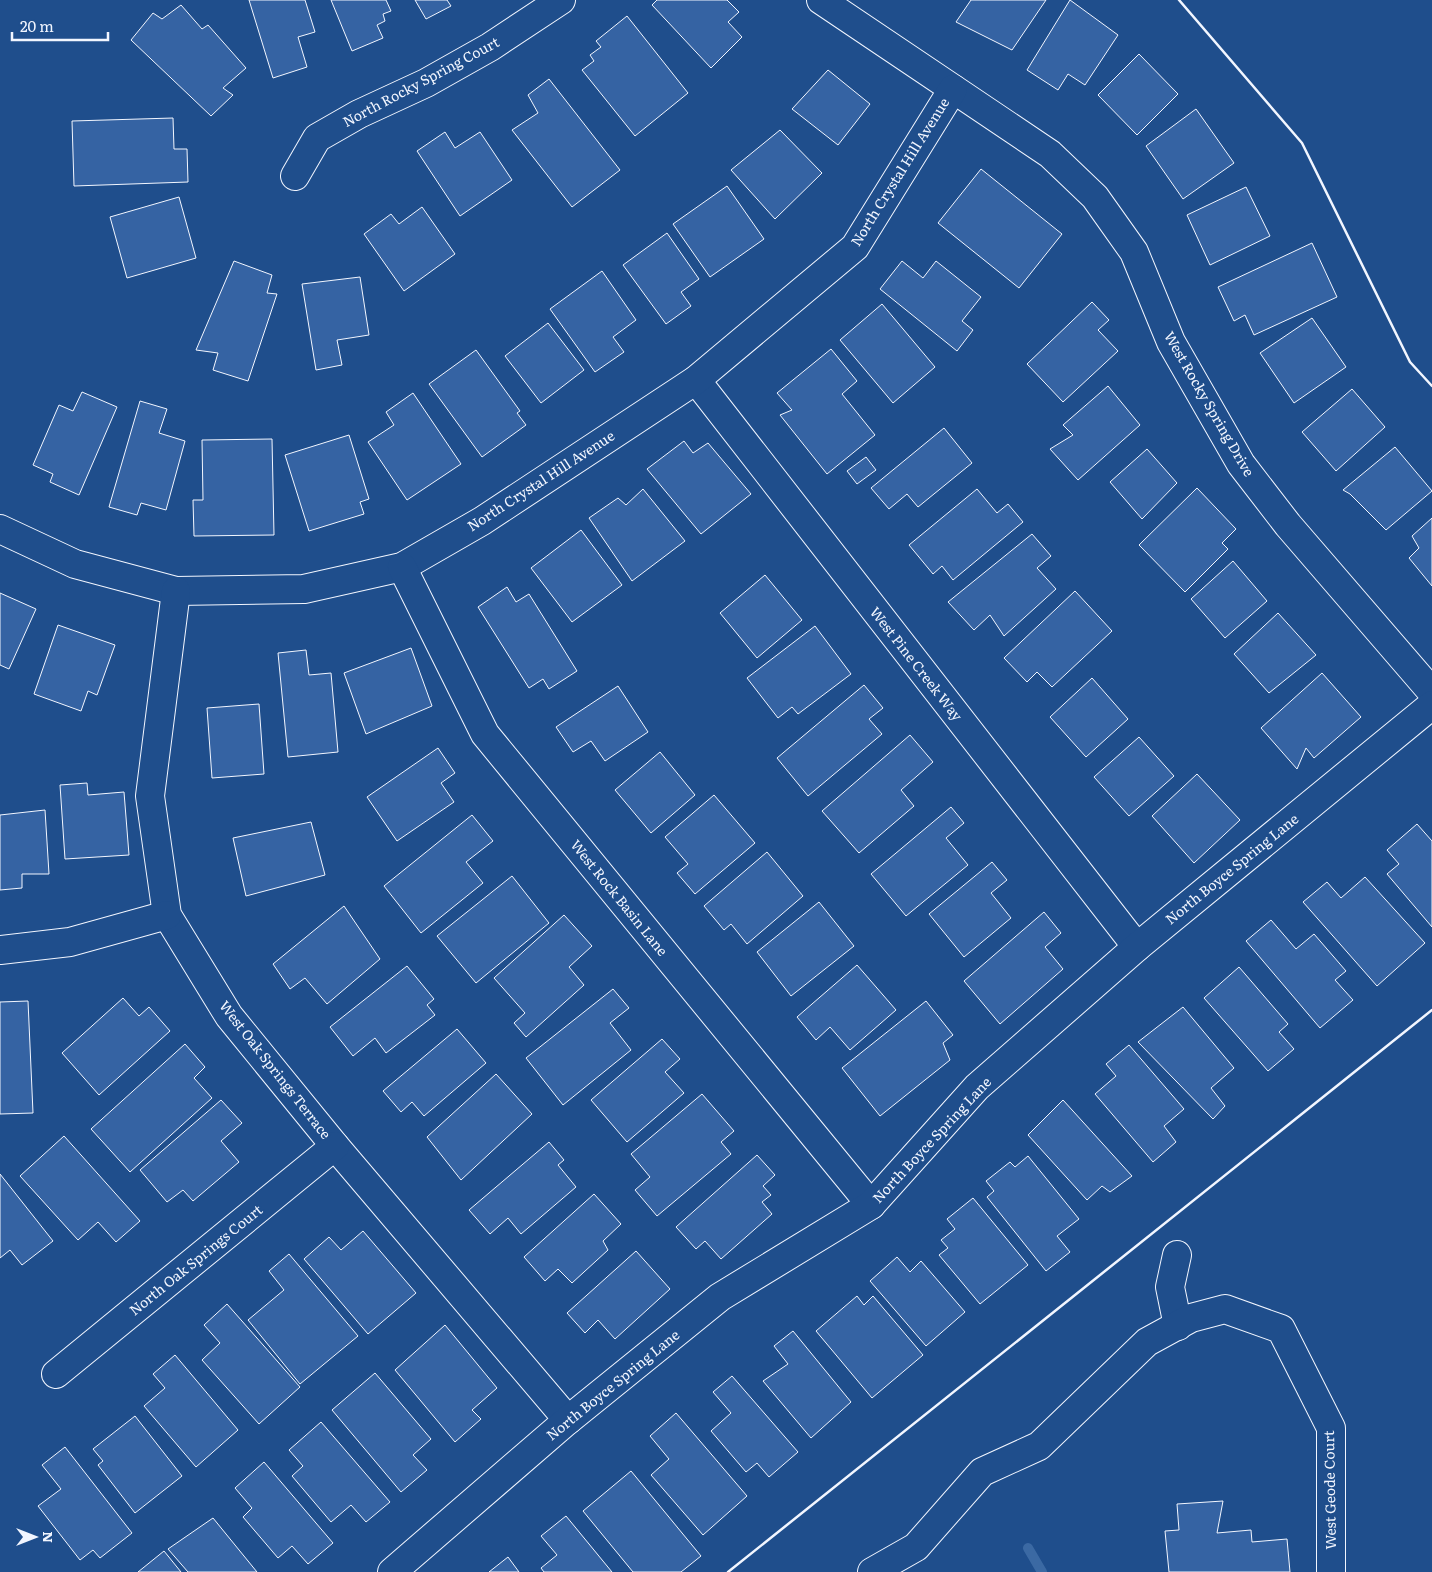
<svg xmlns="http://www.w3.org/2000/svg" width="1432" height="1572" font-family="Literata,serif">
<rect width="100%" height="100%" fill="#1f4e8c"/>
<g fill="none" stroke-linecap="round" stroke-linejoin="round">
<polyline stroke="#3b69a3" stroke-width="10" points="1028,1548 1042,1572"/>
</g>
<g fill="#3563a3" stroke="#f2f6ff">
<polygon points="249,0 305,0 315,32 298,37 307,67 273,78"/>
<polygon points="331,0 386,0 391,11 383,14 385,21 377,25 383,38 352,51"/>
<polygon points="415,0 447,0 451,6 426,19"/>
<polygon points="657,0 727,0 739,12 728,22 742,37 711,68 652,5"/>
<polygon points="971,0 1046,0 1012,50 956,22"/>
<polygon points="1070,0 1118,35 1085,85 1068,74 1058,90 1027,70"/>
<polygon points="181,5 202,29 208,25 246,68 223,88 233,95 211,116 131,40 153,13 162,19"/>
<polygon points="627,16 688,93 635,136 582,70 594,61 590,55 601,47 596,41"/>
<polygon points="1139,54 1178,94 1137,135 1098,95"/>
<polygon points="828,70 870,104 838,145 792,109"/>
<polygon points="549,79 620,170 572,207 512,130 538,113 528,95"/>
<polygon points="1196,109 1234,163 1183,199 1146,146"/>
<polygon points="173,118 174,149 187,149 188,182 74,186 72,121"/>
<polygon points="780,130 822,173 775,219 731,170"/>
<polygon points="445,132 455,148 480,132 512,180 460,216 417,151"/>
<polygon points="981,169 1062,234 1019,288 938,223"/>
<polygon points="727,186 764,239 710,277 673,224"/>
<polygon points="1246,187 1270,236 1210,265 1187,215"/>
<polygon points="179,197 196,258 127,278 110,217"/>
<polygon points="422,207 455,254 404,291 364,234 391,214 399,224"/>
<polygon points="667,233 699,279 681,292 691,306 666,324 623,265"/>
<polygon points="1312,243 1337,297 1254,335 1245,315 1234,321 1218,287"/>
<polygon points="234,261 272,275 267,293 277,294 248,381 213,370 218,353 196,350"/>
<polygon points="902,261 923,278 936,261 981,297 962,321 973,330 957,351 880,289"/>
<polygon points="602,271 636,320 613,337 624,352 595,372 550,309"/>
<polygon points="360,277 369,335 337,340 342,365 316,370 302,284"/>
<polygon points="1092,302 1109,320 1098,330 1118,351 1063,402 1027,364"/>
<polygon points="882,304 935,367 893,403 840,340"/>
<polygon points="1312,318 1346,367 1294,403 1260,353"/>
<polygon points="548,323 584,370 541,403 505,356"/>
<polygon points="831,349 857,381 842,394 875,435 827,474 780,415 792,410 777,393"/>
<polygon points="476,350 520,411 517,413 526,425 482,457 429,384"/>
<polygon points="1108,386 1140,425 1078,480 1050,449 1073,435 1063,425"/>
<polygon points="1352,389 1385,427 1336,471 1302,432"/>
<polygon points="82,392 117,407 79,495 50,482 53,474 33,465 59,405 73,411"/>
<polygon points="413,393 461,464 407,500 368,442 394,425 386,412"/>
<polygon points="140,401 167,409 159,433 185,441 166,510 141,503 137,515 109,507"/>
<polygon points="944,428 972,463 918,507 907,494 889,509 871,488"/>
<polygon points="349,435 369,499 360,502 364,514 309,531 285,455"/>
<polygon points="272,439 274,535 194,536 193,500 203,500 202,440"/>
<polygon points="684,441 693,453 708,443 751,494 701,534 647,469"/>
<polygon points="1395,447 1432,491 1386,530 1350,494 1343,490"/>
<polygon points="1147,449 1177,483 1142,519 1110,482"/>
<polygon points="866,457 876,470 857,484 847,471"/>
<polygon points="1197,488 1236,529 1222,543 1228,549 1185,592 1139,545"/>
<polygon points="643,489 685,541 632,581 589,518 618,498 626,505"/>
<polygon points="977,489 997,513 1008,504 1023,522 953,580 942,566 933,574 909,545"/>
<polygon points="1432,518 1432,586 1409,558 1419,548 1412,536"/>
<polygon points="581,530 622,585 572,622 531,568"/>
<polygon points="1032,534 1051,556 1037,568 1056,589 1004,636 990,615 974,630 948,602"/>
<polygon points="1233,561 1267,601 1225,638 1191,599"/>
<polygon points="765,575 802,620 757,658 720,613"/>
<polygon points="507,587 516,602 529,594 577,671 549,689 543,679 529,688 478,607"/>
<polygon points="1075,591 1112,631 1052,687 1037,672 1027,682 1004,658"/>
<polygon points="0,593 36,609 9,669 0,665"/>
<polygon points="1278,613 1316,655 1269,693 1234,654"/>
<polygon points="58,625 115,645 97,695 88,691 81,711 34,694"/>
<polygon points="815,626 851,674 798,714 792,707 778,718 747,678"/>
<polygon points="411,648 432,706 366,734 344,673"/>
<polygon points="306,650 309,675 331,673 338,752 288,757 278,653"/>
<polygon points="1322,673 1361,717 1314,758 1306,748 1297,769 1261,728"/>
<polygon points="1092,678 1128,719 1086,757 1050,717"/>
<polygon points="864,685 883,708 869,719 882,734 808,796 777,758"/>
<polygon points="618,686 648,732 605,761 591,741 573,752 556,727"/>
<polygon points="259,704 264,774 212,778 207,708"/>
<polygon points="910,735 933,762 901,790 914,806 859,853 822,811"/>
<polygon points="1139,737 1174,776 1129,816 1094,777"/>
<polygon points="438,748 455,773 441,783 454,802 397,841 367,797"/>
<polygon points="660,752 695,795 651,833 615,790"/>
<polygon points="1197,774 1240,820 1194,863 1152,816"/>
<polygon points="87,783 88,795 124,792 129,855 65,859 60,785"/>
<polygon points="714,795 755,843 695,894 677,873 688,864 665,837"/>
<polygon points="951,807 964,823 946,838 968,865 906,916 871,874"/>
<polygon points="45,810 49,874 22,874 22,888 0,890 0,815"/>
<polygon points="472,815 493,841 466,862 483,883 421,933 384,886"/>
<polygon points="311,822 325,875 246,896 233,838"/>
<polygon points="1417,824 1432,841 1432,927 1387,874 1399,864 1387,850"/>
<polygon points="767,852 803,896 747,944 731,924 724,930 704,906"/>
<polygon points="992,862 1007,880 991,893 1011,918 964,957 929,914"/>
<polygon points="512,876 549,923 476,983 437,936"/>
<polygon points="1365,877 1425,943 1377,986 1303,902 1327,882 1341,898"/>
<polygon points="819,902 854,946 791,996 757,952"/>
<polygon points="344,906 380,959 327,1004 305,978 290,989 273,964"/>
<polygon points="1044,912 1061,933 1045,947 1063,969 1000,1024 964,981"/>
<polygon points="564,915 592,946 569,967 584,985 526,1037 514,1023 525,1013 494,978"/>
<polygon points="1271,920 1296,949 1314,934 1346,971 1335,980 1353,1000 1320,1028 1246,941"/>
<polygon points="857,965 896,1010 850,1050 830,1027 816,1040 797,1017"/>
<polygon points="407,966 434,999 427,1005 435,1015 386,1053 375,1038 353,1056 330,1027"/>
<polygon points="1239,967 1288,1024 1279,1032 1294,1049 1268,1071 1204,998"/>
<polygon points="613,989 629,1008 610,1023 631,1050 563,1105 526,1058"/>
<polygon points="123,998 139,1016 149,1007 170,1031 99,1095 62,1053"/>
<polygon points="28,1001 33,1113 0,1114 0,1002"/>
<polygon points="926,1001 953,1035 943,1043 950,1060 880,1116 842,1068"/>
<polygon points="1183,1007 1234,1068 1211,1088 1225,1106 1213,1119 1138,1042"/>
<polygon points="457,1029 486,1063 424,1116 412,1102 401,1112 383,1091"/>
<polygon points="662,1039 680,1059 665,1072 684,1093 627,1142 591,1100"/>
<polygon points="185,1044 205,1067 194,1078 212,1098 130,1172 91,1129"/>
<polygon points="1129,1045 1184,1109 1164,1126 1176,1142 1153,1162 1095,1094 1116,1076 1106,1064"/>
<polygon points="496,1074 532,1114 461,1180 427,1137"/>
<polygon points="702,1094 734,1131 721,1142 731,1154 657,1216 635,1190 650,1177 631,1154"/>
<polygon points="221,1100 242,1123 221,1141 239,1162 193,1201 183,1190 167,1202 140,1170"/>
<polygon points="1063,1100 1132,1176 1110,1192 1102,1186 1087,1200 1028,1135"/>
<polygon points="64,1136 140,1221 116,1242 98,1222 78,1240 20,1176"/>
<polygon points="549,1142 564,1160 558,1165 576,1187 521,1234 508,1218 490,1234 469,1210"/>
<polygon points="757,1155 775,1175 763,1186 771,1195 762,1202 772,1214 721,1259 705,1241 696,1249 676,1227"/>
<polygon points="1028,1156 1079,1219 1057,1236 1070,1252 1046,1271 987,1197 994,1191 986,1181 1010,1162 1015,1167"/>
<polygon points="0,1174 53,1241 22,1265 10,1250 0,1258"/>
<polygon points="594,1194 621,1224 603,1241 608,1250 572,1283 558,1269 545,1281 524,1257"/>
<polygon points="973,1198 1028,1265 980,1304 939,1255 948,1248 941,1240 955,1229 947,1219"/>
<polygon points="363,1231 416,1293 368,1334 304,1259 329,1237 341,1250"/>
<polygon points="636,1251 670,1289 615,1339 598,1320 585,1333 567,1313"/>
<polygon points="289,1254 358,1336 300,1384 248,1320 284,1290 269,1271"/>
<polygon points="897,1257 910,1272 921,1261 965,1312 926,1346 870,1281"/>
<polygon points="857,1296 864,1305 873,1296 923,1355 872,1398 816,1331"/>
<polygon points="227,1304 300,1387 259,1424 202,1360 220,1343 204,1325"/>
<polygon points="445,1325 497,1388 472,1410 481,1419 455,1442 395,1370"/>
<polygon points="793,1331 851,1402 811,1438 763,1381 788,1364 774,1346"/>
<polygon points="175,1355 238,1430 196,1467 144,1406 165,1388 153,1374"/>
<polygon points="375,1373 431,1439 413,1455 427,1470 401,1492 332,1410"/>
<polygon points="732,1376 798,1452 769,1477 757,1463 746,1472 711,1431 731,1413 713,1392"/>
<polygon points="676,1413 747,1496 703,1535 651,1475 669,1459 650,1436"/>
<polygon points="135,1416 182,1476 135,1513 98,1465 103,1461 93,1449"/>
<polygon points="321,1422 390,1502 366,1522 351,1505 331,1522 292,1476 303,1466 289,1450"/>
<polygon points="65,1447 132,1533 100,1558 93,1550 80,1560 38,1506 61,1489 42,1465"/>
<polygon points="264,1462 333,1543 308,1564 292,1546 278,1558 243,1517 252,1508 235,1488"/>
<polygon points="631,1471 701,1556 681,1572 633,1572 583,1511"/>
<polygon points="1223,1501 1217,1533 1251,1530 1252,1542 1287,1539 1290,1572 1169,1572 1165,1531 1179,1530 1177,1504"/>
<polygon points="566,1516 612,1572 544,1572 541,1568 557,1555 541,1536"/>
<polygon points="213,1518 257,1572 188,1572 168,1549"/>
<polygon points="164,1551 181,1572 138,1572"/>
<polygon points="508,1557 519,1572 489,1572"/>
</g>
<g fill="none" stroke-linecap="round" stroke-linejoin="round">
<defs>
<g id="minor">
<polyline points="821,0 1050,154 1095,197 1134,252 1171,342 1241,464 1288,525 1432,692"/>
<polyline points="295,176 317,138 359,114 426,83 490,47 561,0"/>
<polyline points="696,380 1137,947"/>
<polyline points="0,529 75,564 176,591 304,589 402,567 482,521 696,380 855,247 953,89"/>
<polyline points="402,567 485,734 871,1205"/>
<polyline points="176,591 150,796 167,915 229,1016 335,1146 568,1420"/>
<polyline points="0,950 70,942 167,915"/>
<polyline points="1177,1255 1170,1287 1178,1326"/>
<polyline points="56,1374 335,1146"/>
<polyline points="392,1572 568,1420 720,1297 871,1205 977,1087 1137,947 1432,705"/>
<polyline points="872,1572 916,1547 982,1472 1039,1446 1147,1342 1191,1318 1225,1309 1281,1329 1331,1428 1331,1572"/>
</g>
</defs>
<use href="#minor" stroke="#f2f6ff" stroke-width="30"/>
<use href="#minor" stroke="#1f4e8c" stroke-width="28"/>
<g stroke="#f2f6ff" stroke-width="2.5">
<polyline points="1179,0 1302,143 1410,362 1432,386"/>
<polyline points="728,1572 1432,1010"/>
</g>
</g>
<g text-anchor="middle" stroke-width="4" stroke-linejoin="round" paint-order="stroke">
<g font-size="14" fill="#f2f6ff" stroke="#1f4e8c">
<text transform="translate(421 82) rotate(-28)" y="5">North Rocky Spring Court</text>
<text transform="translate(900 172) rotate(-58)" y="5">North Crystal Hill Avenue</text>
<text transform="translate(1209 404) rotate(60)" y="5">West Rocky Spring Drive</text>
<text transform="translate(541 481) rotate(-33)" y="5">North Crystal Hill Avenue</text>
<text transform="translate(916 664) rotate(52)" y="5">West Pine Creek Way</text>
<text transform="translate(1232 869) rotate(-39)" y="5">North Boyce Spring Lane</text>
<text transform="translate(619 898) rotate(51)" y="5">West Rock Basin Lane</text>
<text transform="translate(275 1070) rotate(52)" y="5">West Oak Springs Terrace</text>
<text transform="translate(932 1140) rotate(-47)" y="5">North Boyce Spring Lane</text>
<text transform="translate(196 1260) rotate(-39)" y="5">North Oak Springs Court</text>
<text transform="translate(613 1385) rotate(-39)" y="5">North Boyce Spring Lane</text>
<text transform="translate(1330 1490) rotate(-91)" y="5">West Geode Court</text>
</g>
</g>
<g transform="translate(35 1537) rotate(90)" stroke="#1f4e8c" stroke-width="4" paint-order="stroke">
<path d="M0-4L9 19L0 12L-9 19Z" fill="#f2f6ff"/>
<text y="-8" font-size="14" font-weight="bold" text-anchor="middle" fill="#f2f6ff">N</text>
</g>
<path d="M12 32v8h96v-8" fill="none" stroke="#f2f6ff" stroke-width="2.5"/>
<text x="20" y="32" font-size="15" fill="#f2f6ff" stroke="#1f4e8c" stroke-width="4" paint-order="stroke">20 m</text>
</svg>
